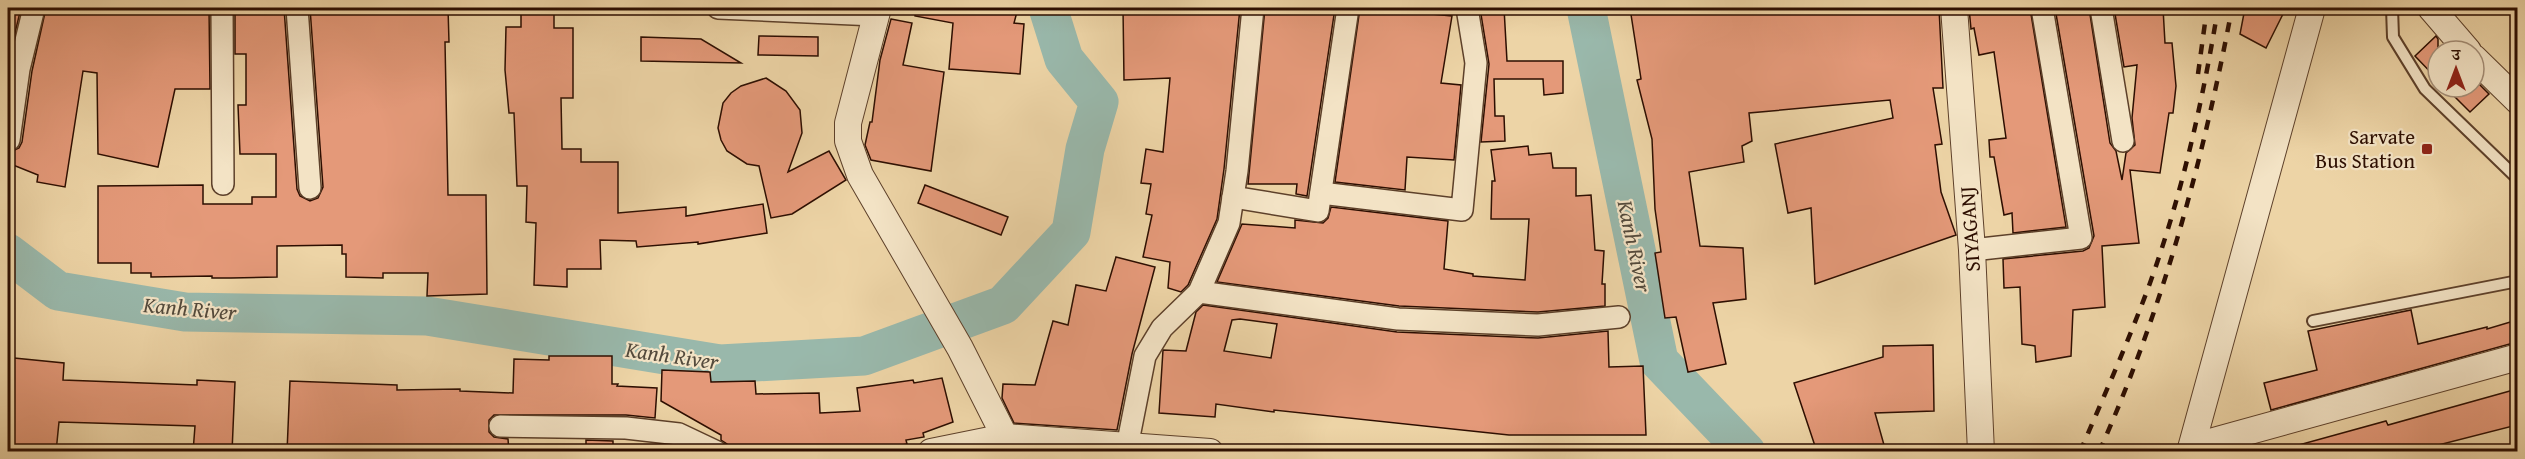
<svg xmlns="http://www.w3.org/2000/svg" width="2525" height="459" font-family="'Gentium Book Plus','Noto Serif Devanagari',serif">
<rect width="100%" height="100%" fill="#edd4a6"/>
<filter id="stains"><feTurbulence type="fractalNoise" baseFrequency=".00333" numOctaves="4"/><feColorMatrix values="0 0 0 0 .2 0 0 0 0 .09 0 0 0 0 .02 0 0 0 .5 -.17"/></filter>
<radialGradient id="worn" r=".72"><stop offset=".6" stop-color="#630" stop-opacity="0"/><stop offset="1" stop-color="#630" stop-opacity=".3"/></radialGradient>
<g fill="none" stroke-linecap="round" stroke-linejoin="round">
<g stroke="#99b8ab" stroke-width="39">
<polyline points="1586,8 1659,361 1746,452"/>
<polyline points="8,253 58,291 185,312 427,316 720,364 864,356 1003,305 1071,232 1085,149 1099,102 1064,59 1048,8"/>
</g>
</g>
<g fill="#e49979" stroke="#2d0e01" stroke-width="1.5" fill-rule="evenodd">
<polygon points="8,8 21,8 8,62"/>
<polygon points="46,8 209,8 210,89 175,89 158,167 98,154 97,73 83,71 65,187 37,182 38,175 8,163 8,153 19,148 22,142 32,71"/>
<polygon points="235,8 284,8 297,189 300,196 310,201 318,198 323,187 310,8 448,8 449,42 445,42 448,195 486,195 487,294 427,296 428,273 383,273 383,278 346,277 346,254 342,254 342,245 277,246 277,277 231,278 212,278 212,276 151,277 151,273 131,273 131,263 98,263 98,186 203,185 203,204 252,204 252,197 276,197 276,154 240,154 238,105 246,105 246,54 235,54"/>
<polygon points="521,8 554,8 554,28 573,28 573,98 561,98 562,149 581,149 581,162 618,162 618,213 686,207 686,216 763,204 767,233 698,244 698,242 637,247 636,241 600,240 601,269 567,269 567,287 534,285 536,223 526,222 527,186 517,186 514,113 509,113 505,70 506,27 521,27"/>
<polygon points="916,8 1018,8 1014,23 1024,24 1020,74 949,69 953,23 915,16"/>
<polygon points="1123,8 1168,8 1192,11 1193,8 1240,8 1224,169 1217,219 1188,285 1181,292 1168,288 1170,262 1143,257 1152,215 1146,214 1151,184 1141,183 1146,149 1163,152 1170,78 1124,80"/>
<polygon points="1265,8 1335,8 1307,196 1296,194 1297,184 1248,184"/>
<polygon points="1360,8 1432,8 1432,14 1452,16 1441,83 1461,85 1454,160 1407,157 1405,190 1335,182"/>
<polygon points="1480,8 1504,8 1507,61 1563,61 1563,93 1544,95 1543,79 1494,79 1495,116 1504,116 1505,141 1481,142 1489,64"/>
<polygon points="1630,8 1732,8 1733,11 1786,8 1911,14 1911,8 1939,8 1943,88 1933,88 1942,144 1935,145 1941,192 1956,235 1815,284 1811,208 1788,213 1775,144 1893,118 1890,100 1749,113 1752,141 1742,146 1744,162 1689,172 1700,246 1743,248 1746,299 1713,303 1726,364 1688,372 1676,317 1665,318 1655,253 1661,252 1655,209 1652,139 1637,80 1641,79"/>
<polygon points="1969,8 2030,8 2066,227 2013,233 2012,213 2004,215 1994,157 1990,157 1989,140 2006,138 1994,52 1979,55 1974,28 1971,29"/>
<polygon points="2055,8 2089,8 2110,143 2116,151 2122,180 2126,153 2135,145 2132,118 2137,65 2124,67 2114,8 2163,8 2165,43 2172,43 2176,86 2173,113 2169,113 2160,173 2130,170 2139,243 2102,246 2105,307 2073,310 2071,356 2036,362 2035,346 2022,344 2020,287 2004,288 2003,259 2083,251 2089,248 2094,236"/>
<polygon points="2245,8 2286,8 2266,48 2240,34"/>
<polygon points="891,19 912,23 903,65 944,72 931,171 871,160 865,145 870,122 872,122 880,60"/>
<polygon points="759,36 818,37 818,56 758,55"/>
<polygon points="2436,36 2438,39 2438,80 2415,56"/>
<polygon points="641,37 701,39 741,63 641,61"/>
<polygon points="766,78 786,91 800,110 802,133 788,172 829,151 846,180 792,214 771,218 759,166 747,164 727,151 721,140 718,128 723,103 731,93 741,86"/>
<polygon points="2474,79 2489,94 2470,112 2445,87 2474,87"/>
<polygon points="1528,146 1529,155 1551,153 1553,168 1576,168 1576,196 1591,195 1595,250 1604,251 1602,284 1605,284 1605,306 1538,312 1399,306 1217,282 1242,224 1295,228 1295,220 1323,223 1328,218 1331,207 1448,221 1444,269 1473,274 1473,276 1525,280 1529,219 1491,219 1492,181 1495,181 1491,150"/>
<polygon points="925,185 1008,217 1001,235 918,203"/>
<polygon points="1116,257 1155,267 1132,354 1117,430 1014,423 1002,398 1003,384 1035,385 1053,321 1068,325 1076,285 1106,291"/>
<path d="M 1203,305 L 1397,332 L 1538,338 L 1608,331 L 1609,367 L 1643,366 L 1646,435 L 1509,435 L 1274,410 L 1274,412 L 1216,404 L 1215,417 L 1159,413 L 1163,350 L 1186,351 L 1196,312 ZM 1240,319 L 1277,324 L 1271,358 L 1224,351 L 1232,320 Z"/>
<polygon points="2411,310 2418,344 2487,327 2487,329 2517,320 2517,342 2271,410 2264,383 2317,370 2308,331"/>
<polygon points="1933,345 1934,411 1875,413 1886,452 1817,452 1794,383 1883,357 1883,346"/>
<polygon points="549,356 612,356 612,384 618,384 617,386 657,388 655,418 626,415 494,415 489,420 489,432 494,437 508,439 509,452 287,452 290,381 397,385 397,390 460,389 460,391 513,393 514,359 549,360"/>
<polygon points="14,358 64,363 63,380 197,385 197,380 235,382 232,452 193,452 195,426 59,422 56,452 8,452 8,427"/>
<polygon points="662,370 710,372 711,382 755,381 756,394 819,393 820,413 860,411 857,388 913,380 914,383 942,378 953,422 923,433 924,437 906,440 907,444 866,452 730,452 727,444 721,440 721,435 661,401"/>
<polygon points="2517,389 2517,425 2411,452 2296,452 2295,446 2386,421 2388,425"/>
<polygon points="586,440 613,441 613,452 586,452"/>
</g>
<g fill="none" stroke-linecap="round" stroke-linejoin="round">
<defs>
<g id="service">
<polyline points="2392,8 2393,37 2425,89 2518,179"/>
<polyline points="2313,321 2518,281"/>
</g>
<g id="minor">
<polyline points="222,8 223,184"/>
<polyline points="297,8 310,188"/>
<polyline points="718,8 875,15"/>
<polyline points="2101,8 2123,141"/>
<polyline points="9,140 19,69 34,8"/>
<polyline points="1321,193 1462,210 1476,63 1467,8"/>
<polyline points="1233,197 1318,211 1348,8"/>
<polyline points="1972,250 2081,238 2042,8"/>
<polyline points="1199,292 1398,319 1538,325 1619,317"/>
<polyline points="500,426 626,428 679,434 717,452"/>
<polyline points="1127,447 1145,356 1162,328 1199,292 1229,223 1237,171 1253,8"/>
</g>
<g id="tertiary">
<polyline points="878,8 848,123 848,141 860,175 960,348 1005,437"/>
<polyline points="1954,8 1972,250 1981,452"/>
<polyline points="2431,8 2468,51"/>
<polyline points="2474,58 2518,101"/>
<polyline points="2192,447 2518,357"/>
<polyline points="931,452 1005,437 1210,452"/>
<polyline points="2190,452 2312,8"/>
</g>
</defs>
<use href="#service" stroke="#5d402a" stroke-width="14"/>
<use href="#minor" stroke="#5d402a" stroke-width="24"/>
<use href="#tertiary" stroke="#5d402a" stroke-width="28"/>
<use href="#service" stroke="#f3e3c5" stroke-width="10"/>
<use href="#minor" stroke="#f3e3c5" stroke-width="21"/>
<use href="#tertiary" stroke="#f3e3c5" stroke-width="26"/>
<g stroke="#2d0e01" stroke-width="4.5" stroke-dasharray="10 10" stroke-linecap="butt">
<polyline points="2198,74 2207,8"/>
<path d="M 2080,452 C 2104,396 2129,340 2150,283 C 2182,194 2203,100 2218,8"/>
<path d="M 2099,452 C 2163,309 2203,161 2232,8"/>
</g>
</g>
<rect fill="#8f2418" stroke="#f3e3c5" stroke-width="2" x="2421" y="143" width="12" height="12" rx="3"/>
<g text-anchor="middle" stroke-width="4.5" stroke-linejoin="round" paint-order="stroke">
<g font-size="21" fill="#2d0e01" stroke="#f3e3c5" text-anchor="end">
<text x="2415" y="144">Sarvate<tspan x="2415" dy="24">Bus Station</tspan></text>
</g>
<g font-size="21" fill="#2d0e01" stroke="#f3e3c5">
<text transform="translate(1970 229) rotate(-94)" y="7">SIYAGANJ</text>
</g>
<g font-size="22" font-style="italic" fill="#534a3c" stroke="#f3e3c5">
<text transform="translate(1635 246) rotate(78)" y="8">Kanh River</text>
<text transform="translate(190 308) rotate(5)" y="8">Kanh River</text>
<text transform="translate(672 355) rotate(8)" y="8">Kanh River</text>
</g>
</g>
<rect width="2525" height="459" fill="none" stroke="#edd4a6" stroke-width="30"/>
<rect x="9" y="9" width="2507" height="441" fill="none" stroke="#2d0e01" stroke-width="3"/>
<rect x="15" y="15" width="2495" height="429" fill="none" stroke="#2d0e01" stroke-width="1.5"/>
<g transform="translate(2456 69)"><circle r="28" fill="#f3e3c5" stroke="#a48e77" stroke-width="1.5"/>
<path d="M0-4.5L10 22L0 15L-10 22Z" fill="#8f2418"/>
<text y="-9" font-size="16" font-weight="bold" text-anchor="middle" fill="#2d0e01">उ</text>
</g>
<rect width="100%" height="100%" filter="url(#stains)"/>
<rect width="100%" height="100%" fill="url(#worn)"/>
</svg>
